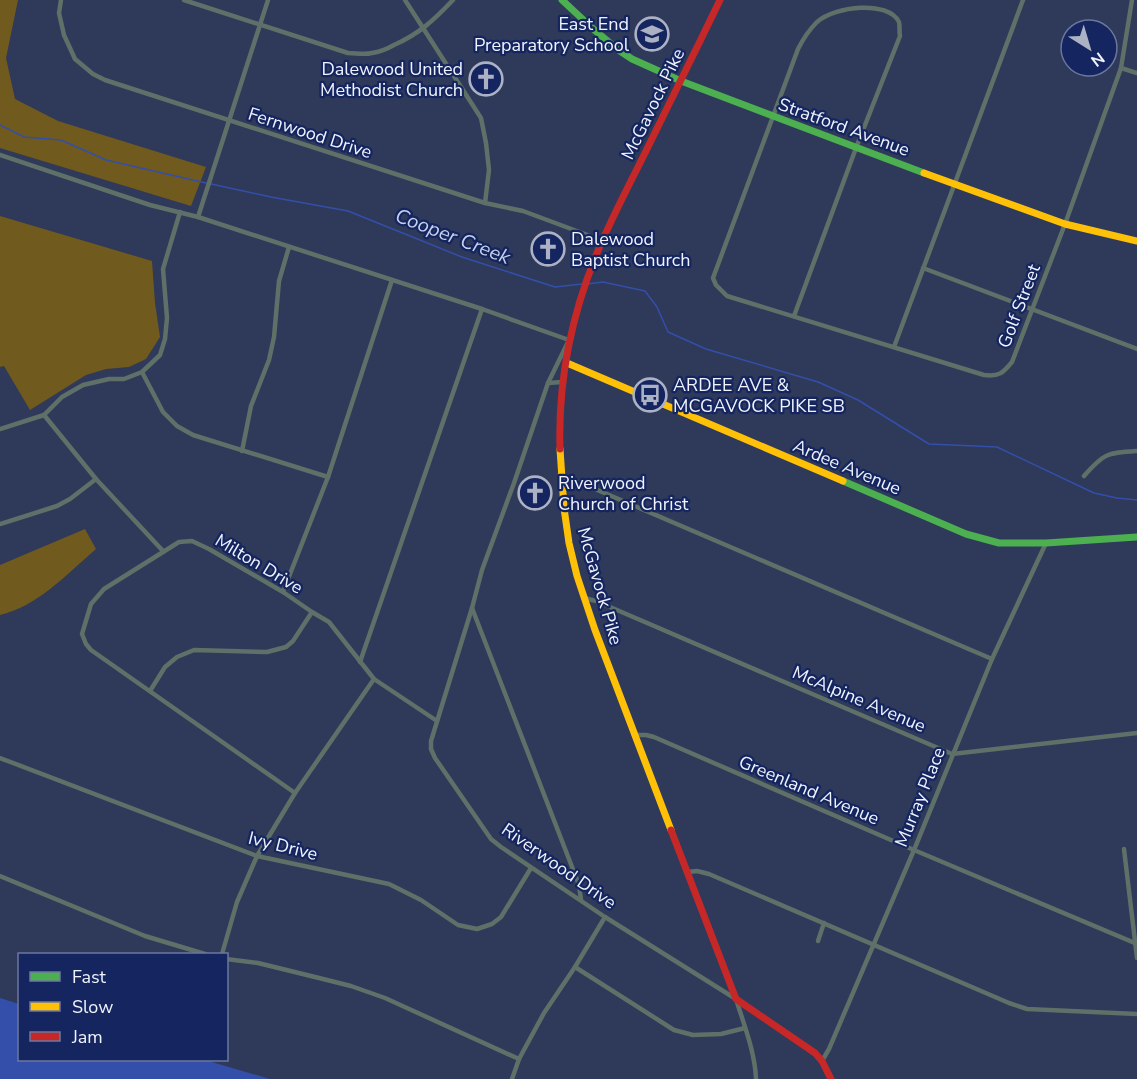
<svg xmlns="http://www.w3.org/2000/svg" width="1137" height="1079" font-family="'Nunito Sans',sans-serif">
<rect width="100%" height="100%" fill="#2f395a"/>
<g fill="#715a1d">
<polygon points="0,0 18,0 6,58 15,99 58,121 206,167 191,206 0,148"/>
<polygon points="0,216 152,261 155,303 160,337 146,359 129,367 106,369 86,375 30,410 4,366 0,367"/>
<path d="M 85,529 L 96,549 C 67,574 38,606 0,615 L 0,565 Z"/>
</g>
<polygon fill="#334faa" points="0,998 19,1004 20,1060 205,1060 270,1079 0,1079"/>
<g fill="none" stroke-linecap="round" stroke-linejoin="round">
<g stroke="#334faa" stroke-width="1.5">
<polyline points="0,125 24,137 61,140 106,160 206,183"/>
<polyline points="211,184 271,197 348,211 462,257 555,287 582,284"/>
<polyline points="587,284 603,282 645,291 657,307 668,332 706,349 818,382 858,400 929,444 997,447 1094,493 1117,498 1137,500"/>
</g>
<g stroke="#5e7067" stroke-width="4.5">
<polyline points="61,0 59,13 64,35 75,59 93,74 105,80 485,203 523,211 601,240"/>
<path d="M 184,0 L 348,53 C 356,53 364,55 372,53 C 379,52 387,49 394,45 C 419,34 434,20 453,0"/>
<polyline points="405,0 481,118 486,143 489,170 485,203"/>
<polyline points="1121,68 1137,73"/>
<path d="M 0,155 L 150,205 L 198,217 L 482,309 L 569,340 L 548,383 L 514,483 L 482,570 L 472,608 L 431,741 L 431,749 L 435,758 L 491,839 L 501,847 L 605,917 L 736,999 C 744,1025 755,1052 756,1079"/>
<polyline points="198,217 268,0"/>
<polyline points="923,268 1137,349"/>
<path d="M 794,316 L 856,148 L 900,36 C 899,32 900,26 899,22 C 888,0 835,6 817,22 C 809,30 803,39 798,49 L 713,278 L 716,285 L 727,296 L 984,375 C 999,377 1003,373 1012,362 L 1065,224 L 1121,68 L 1132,0"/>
<path d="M 894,347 C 936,231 981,116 1023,0"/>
<polyline points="142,372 163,412 177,426 193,435 328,477"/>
<polyline points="548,383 562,382"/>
<polyline points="44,415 96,479 163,551"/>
<polyline points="0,429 44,415 62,397 83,385 109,379 124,379 142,372 160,355 165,339 167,318 163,269 180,212"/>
<polyline points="242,451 251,406 269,360 274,337 279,281 289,247"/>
<polyline points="560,474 992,659"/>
<path d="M 1084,476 C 1104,453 1107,453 1137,451"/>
<polyline points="0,524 57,506 70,499 96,479"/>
<polyline points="283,592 328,477 392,280"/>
<polyline points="584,598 596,601 952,754 1137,733"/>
<polyline points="472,608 579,885 581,900"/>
<polyline points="360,662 482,309"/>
<polyline points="150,691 165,667 177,657 194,650 267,652 286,647 293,641 312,612"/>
<polyline points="635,735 646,735 654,737 914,850 1137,944"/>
<polyline points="0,758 257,856 389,884 421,900 458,925 477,929 492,924 501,917 531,868"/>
<polyline points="295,793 91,650 86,644 82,634 91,604 104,589 179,542 192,541 209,549 283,592 312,612 329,622 374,679 437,721"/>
<polyline points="1124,849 1137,958"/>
<polyline points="688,872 697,871 709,874 1009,1003 1027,1009 1137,1014"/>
<polyline points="0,876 145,936 205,954"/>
<polyline points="818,941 824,923"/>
<polyline points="222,954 237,902 257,856 295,793 374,679"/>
<polyline points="226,959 258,963 315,977 351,986 385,998 519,1059"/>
<polyline points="575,967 674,1030 693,1035 721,1034 745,1028"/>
<polyline points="822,1061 829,1049 914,850 992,659 1046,543"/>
<polyline points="512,1079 519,1059 544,1013 575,967 605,917"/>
</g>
<g stroke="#4caf50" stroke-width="7">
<polyline points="562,0 592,28 617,49 632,59 681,81 924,173"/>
<polyline points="843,481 966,534 999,543 1046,543 1137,537"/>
</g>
<g stroke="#ffc107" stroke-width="7">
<polyline points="924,173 1065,224 1137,241"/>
<polyline points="567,363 843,481"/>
<polyline points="560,449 564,508 569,543 577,576 595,630 671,830"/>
</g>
<g stroke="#c62828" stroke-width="7">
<path d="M 560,449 C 558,384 571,318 595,258 C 609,223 627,189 644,155 C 669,104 695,52 720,0"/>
<polyline points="671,830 736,999 815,1053 822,1061 831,1079"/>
</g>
</g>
<defs>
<symbol id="school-ring" viewBox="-11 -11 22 22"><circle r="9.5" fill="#142560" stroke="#acb2c3" stroke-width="1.5"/><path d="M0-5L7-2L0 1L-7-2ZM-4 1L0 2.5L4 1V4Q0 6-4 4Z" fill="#acb2c3"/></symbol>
<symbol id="church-ring" viewBox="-11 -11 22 22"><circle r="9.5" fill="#142560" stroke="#acb2c3" stroke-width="1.5"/><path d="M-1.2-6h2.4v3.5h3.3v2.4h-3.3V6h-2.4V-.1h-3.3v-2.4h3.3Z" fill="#acb2c3"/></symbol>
<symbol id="bus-ring" viewBox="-11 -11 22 22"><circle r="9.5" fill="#142560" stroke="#acb2c3" stroke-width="1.5"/><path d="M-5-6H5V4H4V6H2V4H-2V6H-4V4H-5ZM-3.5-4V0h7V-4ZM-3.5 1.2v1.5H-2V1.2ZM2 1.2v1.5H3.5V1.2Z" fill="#acb2c3"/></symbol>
</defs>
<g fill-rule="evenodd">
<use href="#school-ring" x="633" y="15" width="38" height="38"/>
<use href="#church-ring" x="467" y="60" width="38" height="38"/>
<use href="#church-ring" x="529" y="230" width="38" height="38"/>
<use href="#bus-ring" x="631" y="376" width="38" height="38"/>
<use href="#church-ring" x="516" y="474" width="38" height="38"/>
</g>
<g text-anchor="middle" stroke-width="4.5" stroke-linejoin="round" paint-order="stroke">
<g font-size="18" fill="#f0f3fb" stroke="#142560" text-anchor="start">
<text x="629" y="30" text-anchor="end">East End<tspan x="629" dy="21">Preparatory School</tspan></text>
<text x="463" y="75" text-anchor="end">Dalewood United<tspan x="463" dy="21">Methodist Church</tspan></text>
<text x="571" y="245">Dalewood<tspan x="571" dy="21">Baptist Church</tspan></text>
<text x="673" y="391">ARDEE AVE &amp;<tspan x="673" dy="21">MCGAVOCK PIKE SB</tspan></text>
<text x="558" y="489">Riverwood<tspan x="558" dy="21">Church of Christ</tspan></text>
</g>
<g font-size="18" fill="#f0f3fb" stroke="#142560">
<text transform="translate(653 104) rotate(-64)" y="6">McGavock Pike</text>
<text transform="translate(844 127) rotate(20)" y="6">Stratford Avenue</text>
<text transform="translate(310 133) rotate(18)" y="6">Fernwood Drive</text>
<text transform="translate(1019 306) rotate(-69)" y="6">Golf Street</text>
<text transform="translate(847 467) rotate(23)" y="6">Ardee Avenue</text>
<text transform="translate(259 564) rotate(31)" y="6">Milton Drive</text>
<text transform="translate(600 586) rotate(74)" y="6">McGavock Pike</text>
<text transform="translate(859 699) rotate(23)" y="6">McAlpine Avenue</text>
<text transform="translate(809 790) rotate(23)" y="6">Greenland Avenue</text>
<text transform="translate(920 797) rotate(-68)" y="6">Murray Place</text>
<text transform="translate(283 846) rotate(14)" y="6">Ivy Drive</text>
<text transform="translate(559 866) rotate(35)" y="6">Riverwood Drive</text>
</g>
<g font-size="20" font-style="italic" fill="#c5d0ea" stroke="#142560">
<text transform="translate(453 236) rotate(21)" y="7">Cooper Creek</text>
</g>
</g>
<rect x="18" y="953" width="210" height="108" fill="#142560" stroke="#6c779e" stroke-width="1.5"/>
<rect x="30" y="972" width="30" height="9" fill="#4caf50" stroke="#6c779e" stroke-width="1.5"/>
<text x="72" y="983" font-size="18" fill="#f0f3fb">Fast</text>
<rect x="30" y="1002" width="30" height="9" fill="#ffc107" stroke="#6c779e" stroke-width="1.5"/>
<text x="72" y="1013" font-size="18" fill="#f0f3fb">Slow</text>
<rect x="30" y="1032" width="30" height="9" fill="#c62828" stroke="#6c779e" stroke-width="1.5"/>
<text x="72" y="1043" font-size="18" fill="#f0f3fb">Jam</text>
<g transform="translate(1089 48) rotate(143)"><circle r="28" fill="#142560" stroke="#6c779e" stroke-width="1.5"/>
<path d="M0-4.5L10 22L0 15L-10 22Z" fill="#acb2c3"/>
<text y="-9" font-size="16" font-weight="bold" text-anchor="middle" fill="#f0f3fb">N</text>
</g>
</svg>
